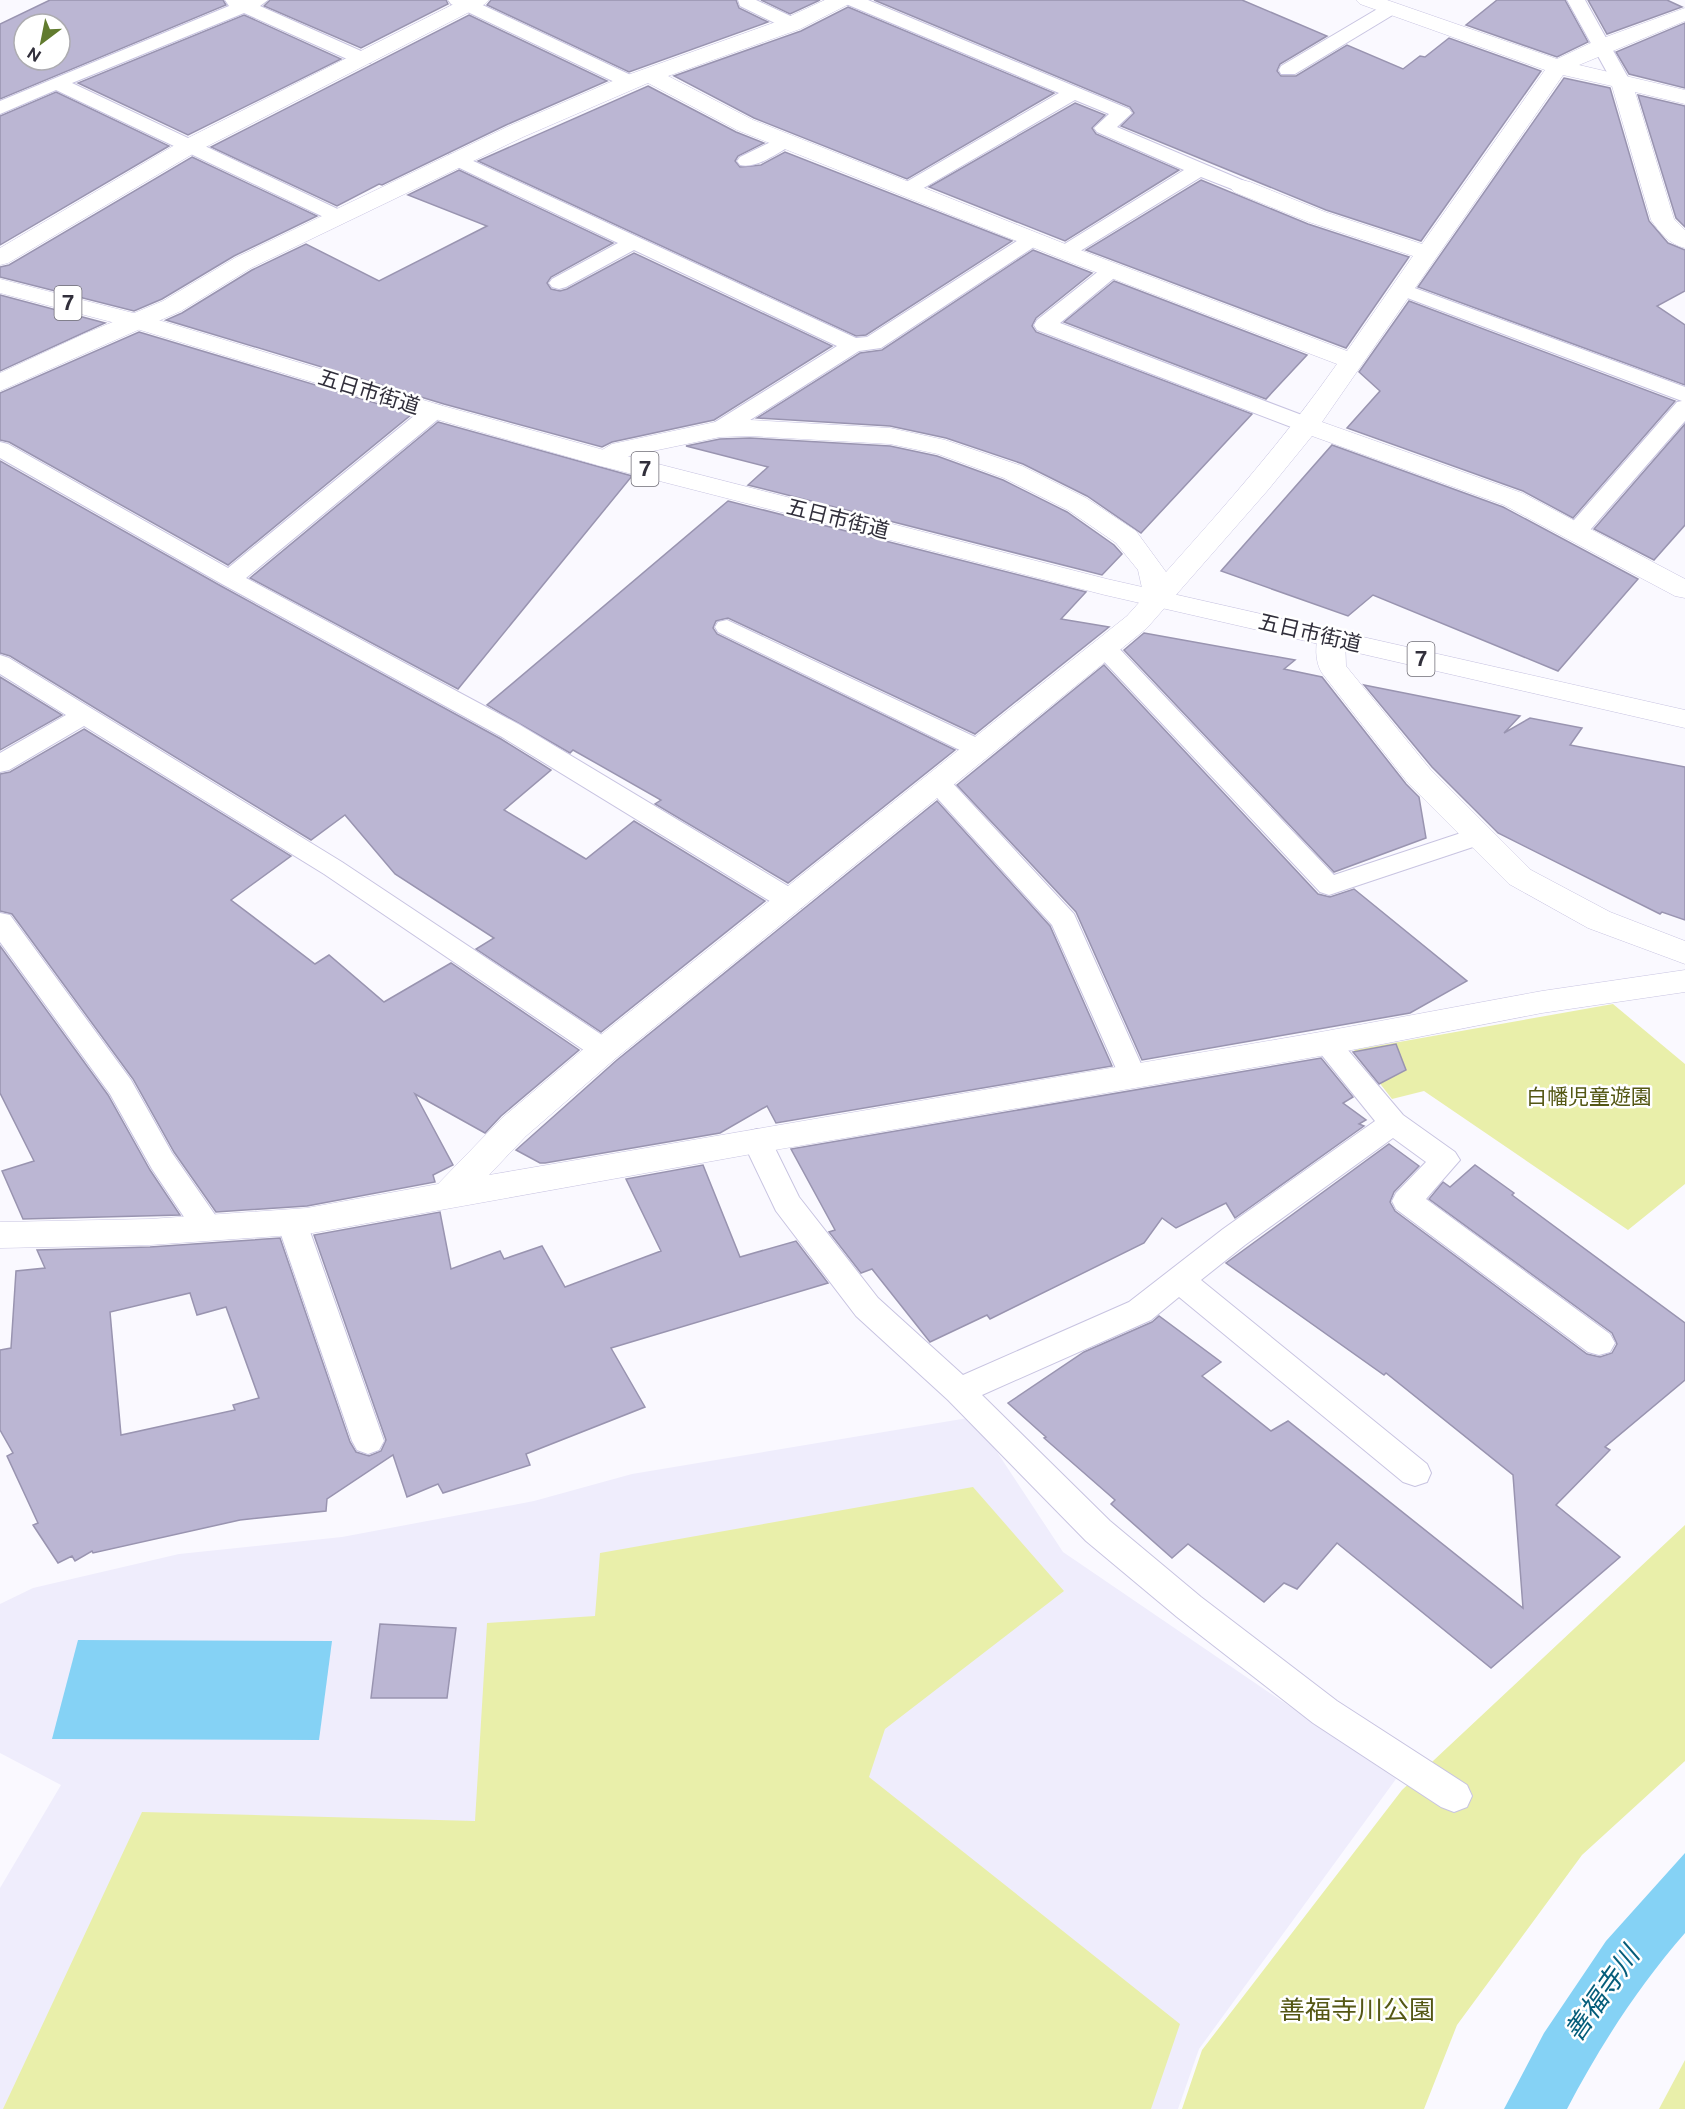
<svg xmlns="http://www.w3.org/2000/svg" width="1685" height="2109" font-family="'Public Sans','Noto Sans JP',sans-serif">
<rect width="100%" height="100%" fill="#faf9ff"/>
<polygon fill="#efedfc" points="974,1417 1063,1552 1396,1779 1199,2049 1178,2109 0,2109 0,1888 61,1785 0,1753 0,1604 33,1588 179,1554 342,1537 534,1501 632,1474"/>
<g fill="#e9efaa">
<polygon points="1613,1004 1685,1064 1685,1184 1628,1230 1424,1091 1392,1099 1354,1050"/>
<polygon points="973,1487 1064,1591 885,1729 869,1777 1180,2024 1151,2109 3,2109 142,1812 475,1821 487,1623 595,1616 600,1553"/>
<polygon points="1685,1525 1685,1761 1582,1855 1457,2025 1424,2109 1182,2109 1202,2050 1402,1790"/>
<polygon points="1685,2060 1685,2109 1659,2109"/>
</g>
<g fill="#85d2f5">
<polygon points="78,1640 332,1641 319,1740 52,1739"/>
<path d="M 1685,1853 L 1685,1933 C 1638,1987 1600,2046 1567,2109 L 1504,2109 L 1544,2033 L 1606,1941 Z"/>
</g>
<g fill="#bbb6d3" stroke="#9994b0" stroke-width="1.5" fill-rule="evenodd">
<path d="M 50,0 L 223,0 L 226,5 L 0,99 L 0,24 ZM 24,24 L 60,24 L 60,60 L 24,60 Z"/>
<polygon points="270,0 446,0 448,4 361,48 264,6"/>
<polygon points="491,0 736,0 739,8 768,22 629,72 487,5"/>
<polygon points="761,0 820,0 790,14"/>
<polygon points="874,0 1242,0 1327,36 1280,64 1277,71 1281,76 1296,76 1347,45 1403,69 1420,56 1425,57 1449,38 1541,71 1421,241 1326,210 1121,126 1134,113 1130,107"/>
<polygon points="1497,0 1565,0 1588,42 1557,57 1466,25"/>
<polygon points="1588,0 1667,0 1682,7 1607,34"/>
<polygon points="848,7 1054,93 907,179 754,118 674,76 801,31"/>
<polygon points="244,15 341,59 188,135 78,83"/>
<polygon points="469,15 607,81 506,125 382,185 379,184 337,206 211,147"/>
<polygon points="1685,23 1685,88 1629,74 1616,52"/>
<polygon points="1564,78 1610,88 1649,221 1668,243 1685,250 1685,291 1657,306 1685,325 1685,385 1418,287"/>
<polygon points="648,86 736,132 764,143 738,156 735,161 740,167 761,165 785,152 1012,241 866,335 856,336 478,161"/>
<polygon points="56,92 169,146 0,245 0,116"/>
<polygon points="1638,95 1685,106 1685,227 1676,218"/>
<polygon points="1075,103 1105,115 1092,128 1096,134 1179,170 1065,241 929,187"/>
<polygon points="192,157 317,216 234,256 162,299 134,311 0,277 0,267 9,265"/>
<polygon points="459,170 613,243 551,277 547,283 551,289 560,291 567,289 634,253 832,346 714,420 612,442 602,447 444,404 166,320 182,313 252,270 306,244 379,281 487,226 408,195"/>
<polygon points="1201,180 1308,224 1409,257 1346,348 1086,250"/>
<polygon points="1033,250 1092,273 1036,318 1032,326 1036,332 1252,414 1141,533 1087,496 1023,464 946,438 890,426 757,418 860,353 882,350"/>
<polygon points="1114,281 1307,355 1266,399 1064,322"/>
<polygon points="0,295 105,323 0,371"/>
<polygon points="1409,301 1675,401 1573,518 1523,491 1347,428 1380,391 1359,372"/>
<polygon points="139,332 412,414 228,565 9,442 0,440 0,393"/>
<polygon points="438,422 632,476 458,689 250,578"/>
<polygon points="1685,424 1685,525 1654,560 1594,529"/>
<polygon points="750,438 890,446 937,456 1003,480 1067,512 1114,545 1122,554 1102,575 748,485 768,467 686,446 720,439"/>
<polygon points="1332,445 1503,507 1638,579 1558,671 1373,595 1348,616 1221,571"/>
<polygon points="0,461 221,586 501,739 551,770 504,810 586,859 634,821 765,901 601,1032 476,949 494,938 395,874 345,815 311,840 10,656 0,653"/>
<polygon points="728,501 1086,592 1061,619 1109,627 975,734 728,618 716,621 713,628 717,634 955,750 788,883 655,804 661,800 573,750 570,753 487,705"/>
<polygon points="1144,633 1295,660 1284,669 1322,677 1406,784 1419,797 1426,838 1334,872 1124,650"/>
<polygon points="1104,665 1318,894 1330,897 1354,889 1467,981 1410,1013 1142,1060 1076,912 957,785"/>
<polygon points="0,677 62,715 0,750"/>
<polygon points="1364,685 1520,716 1504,733 1530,718 1582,728 1570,745 1685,767 1685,920 1662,912 1660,914 1498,833 1432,767"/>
<polygon points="84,729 291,856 231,900 315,964 329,955 384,1002 451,963 579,1050 501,1116 485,1133 415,1094 453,1165 433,1175 435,1182 307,1206 216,1212 174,1152 133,1079 12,914 0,911 0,774 10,772"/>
<polygon points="937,801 1050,926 1112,1066 776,1123 767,1106 720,1133 545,1163 540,1163 516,1150 617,1060"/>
<polygon points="0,946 108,1095 150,1170 180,1215 23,1219 2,1171 34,1161 0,1093"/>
<polygon points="1396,1044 1406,1070 1379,1084 1353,1052"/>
<polygon points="1321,1058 1353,1097 1343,1103 1366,1120 1359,1124 1364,1126 1235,1218 1226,1203 1176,1228 1162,1218 1144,1243 990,1319 987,1315 930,1342 872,1269 861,1273 829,1232 835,1230 791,1149"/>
<polygon points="1389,1144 1419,1166 1394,1192 1390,1202 1395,1211 1587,1354 1600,1357 1612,1353 1617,1344 1612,1333 1429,1199 1443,1182 1450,1187 1475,1165 1514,1193 1512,1195 1685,1323 1685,1380 1605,1447 1610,1450 1556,1505 1620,1557 1491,1668 1337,1543 1297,1589 1284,1583 1264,1602 1188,1544 1172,1558 1111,1504 1115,1500 1044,1438 1046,1437 1008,1403 1084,1352 1152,1322 1159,1316 1221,1362 1202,1376 1271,1431 1288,1421 1523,1608 1513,1475 1386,1373 1384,1375 1226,1263"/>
<path d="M 703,1165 L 740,1257 L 796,1241 L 828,1283 L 611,1348 L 645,1407 L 526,1454 L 530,1465 L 443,1493 L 438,1484 L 407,1497 L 393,1455 L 327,1499 L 326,1511 L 240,1520 L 93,1553 L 92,1551 L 75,1561 L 72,1556 L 58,1563 L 33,1525 L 38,1523 L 7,1456 L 13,1453 L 0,1430 L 0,1350 L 11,1348 L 16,1271 L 45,1268 L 37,1250 L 150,1247 L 280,1238 L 350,1442 L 356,1452 L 369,1456 L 381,1451 L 386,1440 L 314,1235 L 440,1212 L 451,1269 L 500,1251 L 504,1259 L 542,1246 L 565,1287 L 661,1251 L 626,1179 ZM 190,1293 L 197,1315 L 226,1307 L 259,1398 L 233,1405 L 235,1410 L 121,1435 L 110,1312 Z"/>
<polygon points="380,1624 456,1628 447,1698 371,1698"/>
</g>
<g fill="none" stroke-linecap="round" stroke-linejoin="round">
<defs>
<g id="lane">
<polygon points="225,0 268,0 260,6 370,55 372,59 370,63 356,63 244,13 72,83 344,212 347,216 344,220 330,220 56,90 0,114 0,101 229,6"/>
<polygon points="448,0 472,0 637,78 639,82 637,86 623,86 451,4"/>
<polygon points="738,0 756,0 799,20 801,24 799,28 785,28 740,6"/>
<polygon points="843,0 868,0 1129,109 1132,113 1117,127 1249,183 1252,187 1249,191 1242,193 1201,177 1072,256 1065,258 1058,256 1055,252 1058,248 1184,170 1097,132 1094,128 1109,114 1075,100 915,193 901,193 898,189 901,185 1059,93 846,4"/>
<polygon points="1567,0 1585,0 1630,81 1628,85 1614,85"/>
<polygon points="1390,4 1396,5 1399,9 1396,13 1295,74 1281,74 1279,70 1281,66 1384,5"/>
<path d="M 785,135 L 792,137 L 795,141 L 792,145 C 777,153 757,169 740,165 L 737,161 L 740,157 Z"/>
<polygon points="456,153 856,338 867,337 1026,235 1033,233 1040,235 1043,239 1040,243 881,348 859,351 728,434 720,436 712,434 709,429 712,424 837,346 634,250 566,287 559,289 552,287 549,283 552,279 618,243 449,163 446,159 449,155"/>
<polygon points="1112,264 1119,266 1122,270 1119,274 1060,323 1315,420 1318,425 1315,430 1307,432 1299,430 1037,330 1034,325 1037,320 1105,266"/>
<polygon points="1401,283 1685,387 1685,421 1584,537 1576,539 1568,537 1564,532 1568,527 1677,402 1682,401 1394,293 1391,289 1394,285"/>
<polygon points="434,404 442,406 445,411 442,416 246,578 520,725 801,894 804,901 801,908 791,910 781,908 502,737 222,584 0,458 0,442 8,444 228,568 426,406"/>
<polygon points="727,620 988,743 992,749 988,755 979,757 970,755 718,632 715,627 718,622"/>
<polygon points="1105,640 1114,643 1334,875 1479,827 1488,830 1492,836 1488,842 1329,895 1320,892 1096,653 1093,648 1096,643"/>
<polygon points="0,655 9,658 342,862 614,1043 618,1050 614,1057 604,1060 594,1057 324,874 84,726 9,770 0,772 0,753 66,715 0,674"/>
<polygon points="938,775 947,777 1074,914 1146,1075 1142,1082 1132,1085 1122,1082 1052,925 929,789 925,783 929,777"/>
<polygon points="0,913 10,915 131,1080 172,1153 218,1219 222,1227 218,1235 207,1239 196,1235 152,1169 110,1094 0,942"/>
<polygon points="1326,1033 1336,1036 1403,1115 1455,1152 1460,1160 1426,1199 1610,1334 1615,1343 1610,1352 1599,1355 1588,1352 1396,1209 1392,1201 1396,1193 1426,1162 1393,1138 1245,1245 1201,1280 1427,1464 1431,1473 1427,1482 1415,1486 1403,1482 1179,1297 1151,1320 982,1395 1110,1521 1201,1597 1337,1701 1467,1785 1472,1796 1467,1807 1454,1812 1441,1807 1313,1723 1177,1617 1086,1541 948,1400 856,1316 776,1211 742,1140 747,1132 757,1129 767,1132 799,1197 878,1298 963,1375 1129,1302 1223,1229 1375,1121 1312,1043 1316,1036"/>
<polygon points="292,1212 303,1215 307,1223 384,1441 379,1450 368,1454 357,1450 352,1441 277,1223 281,1215"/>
</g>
<g id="street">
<polygon points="462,0 489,0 485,4 196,152 8,263 0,265 0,248 180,142"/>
<path d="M 825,0 L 853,0 L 849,4 L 800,29 L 668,76 L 753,120 L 1088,253 L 1347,351 L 1413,256 L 1309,222 L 1234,192 L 1230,187 L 1234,182 L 1242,180 L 1250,182 L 1325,212 L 1422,244 L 1545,70 L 1360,4 L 1356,0 L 1387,0 L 1557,59 L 1595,41 L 1685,8 L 1685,21 L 1579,65 L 1685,90 L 1685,104 L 1635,92 L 1674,219 L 1685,230 L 1685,248 C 1669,244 1660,233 1651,220 L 1612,86 L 1563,75 L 1322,422 L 1522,493 L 1685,579 L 1685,598 L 1675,596 L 1504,505 L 1312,436 L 1268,490 L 1147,628 L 616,1058 L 526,1136 L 489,1175 L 1326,1031 L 1542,991 L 1685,970 L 1685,992 L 1542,1013 L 1326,1055 L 757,1153 L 307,1234 L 150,1245 L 0,1248 L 0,1222 L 150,1219 L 307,1208 L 438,1184 L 502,1118 L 592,1042 L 1127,616 L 1144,597 L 1138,570 L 1116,543 L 1068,510 L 1004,478 L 938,454 L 890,444 L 750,436 L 720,437 L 629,456 L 615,465 L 606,467 L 597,465 L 593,459 L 597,453 L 612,444 L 720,421 L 750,420 L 890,428 L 945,440 L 1022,466 L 1086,498 L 1136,531 L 1166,572 C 1226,505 1285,438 1337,364 L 1072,263 L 737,130 L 648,83 L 523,137 L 251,268 L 181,311 L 0,391 L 0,373 L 84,334 L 163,301 L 235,258 L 507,127 L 622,77 L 784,19 Z"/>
<path d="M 1331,629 L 1341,632 L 1345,638 L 1346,666 L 1430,769 L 1531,870 L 1610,912 L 1685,941 L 1685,964 L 1588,928 L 1509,884 L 1408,783 L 1322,673 C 1315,663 1314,642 1321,632 Z"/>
</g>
<polygon id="primary" points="0,279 145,316 443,406 615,453 1107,579 1685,710 1685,728 1105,595 597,465 425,416 127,326 0,293"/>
</defs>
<use href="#lane" stroke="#c8c4e1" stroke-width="2"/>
<use href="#street" stroke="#c8c4e1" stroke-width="1"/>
<use href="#primary" stroke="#c8c4e1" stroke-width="1"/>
<use href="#lane" fill="#fff" fill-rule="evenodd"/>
<use href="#street" fill="#fff" fill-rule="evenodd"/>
<use href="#primary" fill="#fff" fill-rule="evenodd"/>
</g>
<g text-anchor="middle" stroke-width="5" stroke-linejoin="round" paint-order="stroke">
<g fill="#fff" stroke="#6f6d76" stroke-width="1.5">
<rect x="54.5" y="286" width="27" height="34" rx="4.5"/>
<rect x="631.5" y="452" width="27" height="34" rx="4.5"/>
<rect x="1407.5" y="642" width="27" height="34" rx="4.5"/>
</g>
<g font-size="20" font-weight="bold" fill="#312f3b">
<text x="68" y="310">7</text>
<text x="645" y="476">7</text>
<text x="1421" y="666">7</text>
</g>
<g font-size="21" fill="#312f3b" stroke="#fff">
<text transform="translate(369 392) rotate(17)" y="7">五日市街道</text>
<text transform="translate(838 519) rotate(14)" y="7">五日市街道</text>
<text transform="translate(1310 633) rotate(13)" y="7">五日市街道</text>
</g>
<g font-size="21" fill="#545714" stroke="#fff">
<text x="1589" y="1104">白幡児童遊園</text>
</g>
<g font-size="26" fill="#545714" stroke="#fff">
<text x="1357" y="2019">善福寺川公園</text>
</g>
<g font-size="27" font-style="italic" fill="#055d7a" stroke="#fff">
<text transform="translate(1602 1994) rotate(-55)" y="9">善福寺川</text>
</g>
</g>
<g transform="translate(42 42) rotate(212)"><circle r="28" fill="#ffffff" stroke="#adacb1" stroke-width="1.5"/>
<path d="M0-4.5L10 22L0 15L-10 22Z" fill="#617b2e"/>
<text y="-9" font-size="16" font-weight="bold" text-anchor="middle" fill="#312f3b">N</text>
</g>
</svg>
